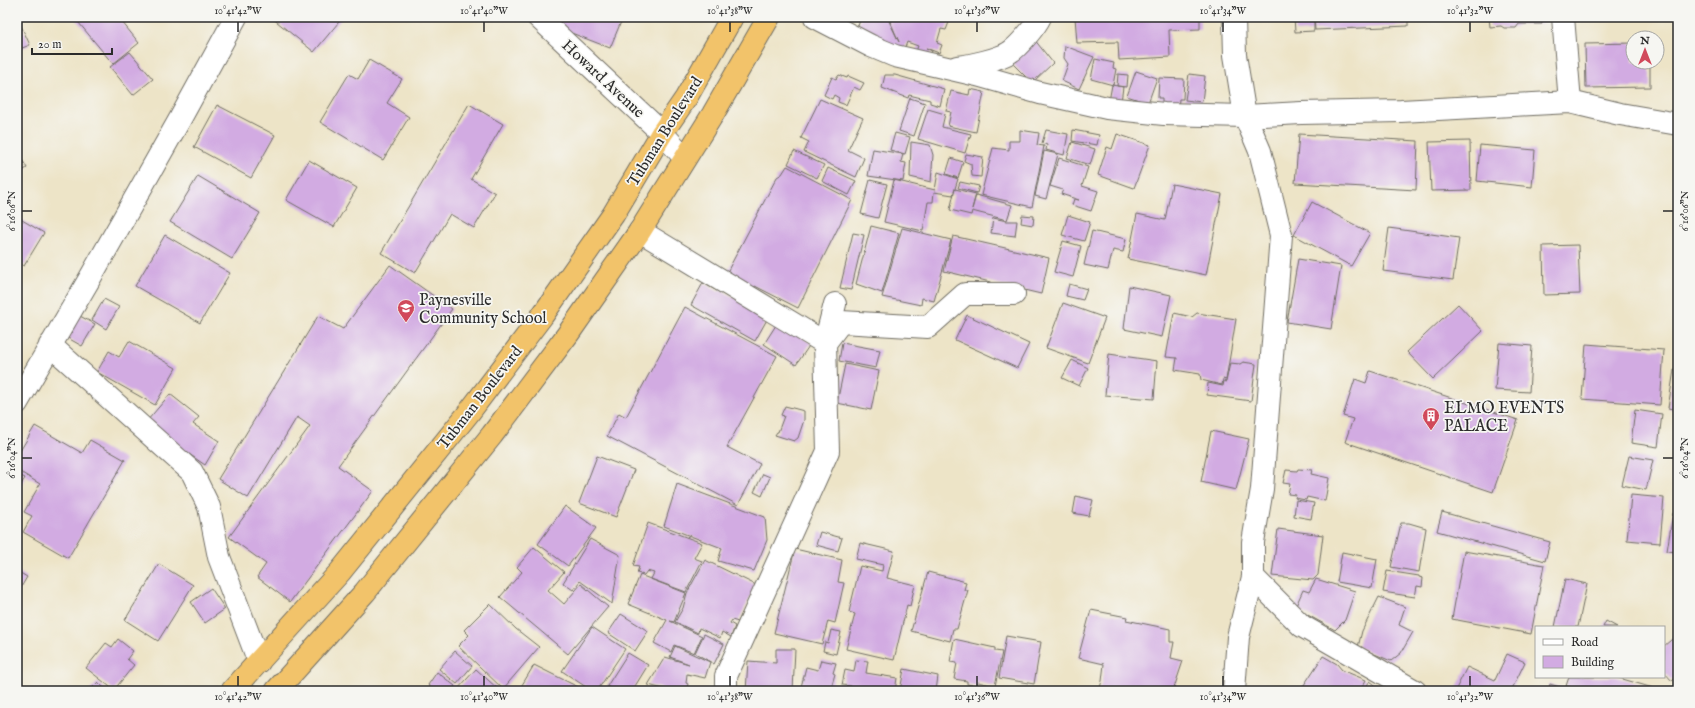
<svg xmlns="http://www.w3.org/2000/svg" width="1695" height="708" font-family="'IM FELL English',serif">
<rect width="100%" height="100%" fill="#f6f6f2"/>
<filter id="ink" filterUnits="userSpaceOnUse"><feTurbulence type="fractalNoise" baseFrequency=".025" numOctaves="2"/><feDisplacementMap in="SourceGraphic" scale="8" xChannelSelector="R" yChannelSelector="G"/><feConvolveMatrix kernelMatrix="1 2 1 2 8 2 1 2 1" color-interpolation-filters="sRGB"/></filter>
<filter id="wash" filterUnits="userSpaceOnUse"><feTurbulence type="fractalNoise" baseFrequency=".012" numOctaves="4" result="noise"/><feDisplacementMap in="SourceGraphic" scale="16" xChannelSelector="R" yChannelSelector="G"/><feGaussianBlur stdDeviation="0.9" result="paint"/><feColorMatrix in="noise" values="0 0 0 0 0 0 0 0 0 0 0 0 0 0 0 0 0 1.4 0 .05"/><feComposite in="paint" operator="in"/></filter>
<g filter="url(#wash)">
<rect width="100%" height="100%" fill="#ede4c7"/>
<g id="blocks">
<g fill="#d2abe2">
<polygon points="17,17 30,45 17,50"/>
<polygon points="74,17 118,17 139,43 113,64"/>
<polygon points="271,17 343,17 314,52"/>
<polygon points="560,17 623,17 610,48 556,27"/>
<polygon points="861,17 890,17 889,21 899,42 890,21 891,17 951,17 946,30 941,29 937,43 942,45 939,53 926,48 932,51 930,57 916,51 918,46 907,42 904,50 856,32"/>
<polygon points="1075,17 1200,17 1200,29 1169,30 1170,57 1119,60 1118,42 1077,43"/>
<rect x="1255" y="17" width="10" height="4"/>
<polygon points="1294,17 1314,17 1314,31 1295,32"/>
<polygon points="1314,17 1408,17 1408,26 1315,30"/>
<polygon points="1489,17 1541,17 1542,24 1519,24 1516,28 1504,28 1501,26 1490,27"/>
<polygon points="1034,39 1053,63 1032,83 1009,60"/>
<polygon points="1633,43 1633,62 1650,62 1650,87 1586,88 1585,44"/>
<polygon points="1065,46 1094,57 1079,89 1062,81 1068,64 1064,58"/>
<polygon points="130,52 153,79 133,95 110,67"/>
<polygon points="1095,59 1114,63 1113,68 1116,69 1113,85 1091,79"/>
<polygon points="369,60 402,79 387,103 409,117 383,160 320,122 349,74 358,79"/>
<polygon points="1136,71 1157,78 1148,103 1127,96"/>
<polygon points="1118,74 1128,75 1127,87 1117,86"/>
<polygon points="1189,74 1205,76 1202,102 1185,100"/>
<polygon points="839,75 847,78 848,76 864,83 860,90 854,87 846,105 838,102 839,98 834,95 832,99 824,95 832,77 836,79"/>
<polygon points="885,75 895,75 944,89 940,106 930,103 930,100 909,95 908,98 882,88"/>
<polygon points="1159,78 1184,79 1183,99 1179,99 1178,108 1162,107 1162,98 1158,98"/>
<polygon points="1112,85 1123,87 1121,102 1109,101"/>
<polygon points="970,89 984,92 976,132 948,126 951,112 946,111 951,91 969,95"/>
<polygon points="910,98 925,103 914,136 899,131"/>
<polygon points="820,99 863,118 848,150 864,158 856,177 804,152 809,142 801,138"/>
<polygon points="469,104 503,124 471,179 495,193 474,228 450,214 415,273 381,253"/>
<polygon points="217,105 275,135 251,178 194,147"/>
<polygon points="928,109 945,114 942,127 971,134 965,153 918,139"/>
<polygon points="1020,130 1039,133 1037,145 1044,146 1032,207 981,195 993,148 1009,150 1009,141 1020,141"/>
<polygon points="1046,130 1068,134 1064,155 1046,150 1047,145 1042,143"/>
<polygon points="1073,130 1099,135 1097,145 1072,141"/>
<polygon points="895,133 910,137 905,154 890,150"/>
<polygon points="1117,134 1150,145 1134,188 1098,175 1107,147 1112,149"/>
<polygon points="1299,134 1418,141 1416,190 1295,183"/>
<polygon points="1470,141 1471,190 1431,191 1429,142"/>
<polygon points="911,142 930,145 933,155 931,182 910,177"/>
<polygon points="1072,142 1095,149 1090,165 1067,158"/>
<polygon points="1480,145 1535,150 1532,187 1477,181"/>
<polygon points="873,149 903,154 901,162 906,163 903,181 868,176"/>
<polygon points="17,151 27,168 17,174"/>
<polygon points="794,151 824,165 817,178 788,164"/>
<polygon points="1044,151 1058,154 1046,199 1035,196"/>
<polygon points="966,154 983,157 981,177 972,176 971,164 964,161"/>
<polygon points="951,158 963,162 958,178 946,174"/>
<polygon points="1059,158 1088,167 1082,186 1098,191 1091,211 1072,205 1074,199 1079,200 1061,194 1063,190 1050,186"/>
<polygon points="309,160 357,188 334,227 286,200"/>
<polygon points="787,166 852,200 798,308 755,286 753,288 726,274 777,177 782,174"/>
<polygon points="828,168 856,181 849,195 822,181"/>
<polygon points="938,172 958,179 953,195 934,192 933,202 928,202 923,231 884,222 894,180 935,190"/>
<polygon points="198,176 260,213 232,259 170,222"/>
<polygon points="870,180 887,184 878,218 861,214"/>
<polygon points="960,182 979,186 977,193 958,188"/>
<polygon points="1172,184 1222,194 1206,275 1128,259 1137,214 1165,220"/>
<polygon points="955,189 976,194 972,209 976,195 1012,205 1007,220 972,211 971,215 950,210"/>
<polygon points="1312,202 1370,233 1351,266 1294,235"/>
<polygon points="1022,215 1034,216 1033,225 1021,223"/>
<polygon points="1068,215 1090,222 1084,241 1062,235"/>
<polygon points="17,217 44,233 24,266 17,262"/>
<polygon points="993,218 1007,221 1017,221 1015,236 991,233"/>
<polygon points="871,226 899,233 882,293 856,284"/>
<polygon points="902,228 951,240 934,301 922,298 921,305 882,297"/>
<polygon points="1389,228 1459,238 1453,280 1383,271"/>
<polygon points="1092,231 1126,239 1123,252 1113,250 1108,270 1084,265"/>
<polygon points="853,233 864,235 851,290 840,288"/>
<polygon points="165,235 230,273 200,323 135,286"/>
<polygon points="953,236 1049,258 1041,294 944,271"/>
<polygon points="1063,241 1081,246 1073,277 1054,272"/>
<polygon points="1578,245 1580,294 1544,295 1543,246"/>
<polygon points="1298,259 1341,266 1331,329 1287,322"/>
<polygon points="390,265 452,309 338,466 373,491 290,602 257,577 266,564 229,537 310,426 297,417 248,498 218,479 318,316 343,329"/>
<polygon points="703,283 719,292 720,290 769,316 755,341 691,305"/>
<polygon points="1069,284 1087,289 1083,300 1066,296"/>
<polygon points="1129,286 1171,295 1162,337 1124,329"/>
<polygon points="104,299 119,307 106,329 92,320"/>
<polygon points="1063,303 1105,318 1088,363 1046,348"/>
<polygon points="1458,304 1483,331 1433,379 1407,352"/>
<polygon points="685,307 777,356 727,447 760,464 738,505 607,436 619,413 626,417"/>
<polygon points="1174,313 1192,317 1197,313 1236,319 1226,380 1223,379 1222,385 1201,380 1200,374 1175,370 1177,358 1166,357"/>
<polygon points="78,315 95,324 82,346 66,337"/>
<polygon points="967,315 1029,344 1017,368 955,340"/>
<polygon points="778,322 811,343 796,365 764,344"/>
<polygon points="129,341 176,368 155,405 97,372 109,351 119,357"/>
<polygon points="842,343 880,350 876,368 839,361"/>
<polygon points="1499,343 1532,346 1529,392 1495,390"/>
<polygon points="1586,344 1664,350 1660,405 1582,399"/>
<polygon points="1109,354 1157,361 1154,399 1105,395"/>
<polygon points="1072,360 1088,368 1079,386 1062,378"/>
<polygon points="1243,362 1256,364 1251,401 1207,395 1208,383 1223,386 1224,381 1226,382 1230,363 1240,364"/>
<polygon points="845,364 879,371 871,410 837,403"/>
<polygon points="1674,370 1678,371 1678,410 1668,408"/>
<polygon points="1370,371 1518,420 1493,492 1345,442 1353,419 1343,416 1355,379 1366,383"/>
<polygon points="170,394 199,417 193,424 219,441 205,465 176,445 147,421"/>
<polygon points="785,406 804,411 804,420 798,438 794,441 775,435 777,432 778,432 784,416 781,415"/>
<polygon points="1635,410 1662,414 1658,447 1631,443"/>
<polygon points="35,426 82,453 90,440 125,460 68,558 23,532 32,516 24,512 40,484 17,470 17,456"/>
<polygon points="1211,431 1249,439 1236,490 1201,482"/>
<polygon points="597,456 634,470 616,517 579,503"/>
<polygon points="1629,456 1653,460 1646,490 1622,485"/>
<polygon points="1298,469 1312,470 1311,474 1329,478 1325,501 1307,497 1306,500 1295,498 1296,495 1288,494 1290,484 1283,483 1286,470 1297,471"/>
<polygon points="17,474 25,478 17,491"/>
<polygon points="763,474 770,477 762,496 754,492"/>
<polygon points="677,484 765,517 767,540 754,571 718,561 722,548 664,526"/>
<polygon points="1631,495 1664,498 1660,543 1627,540"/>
<polygon points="1076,496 1093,500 1089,516 1073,513"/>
<polygon points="1296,500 1314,503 1311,519 1294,516"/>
<polygon points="565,506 596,528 568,566 538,544"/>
<polygon points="1442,512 1550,542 1545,561 1437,531"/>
<polygon points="1673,513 1678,514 1678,552 1667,551"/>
<polygon points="648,523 702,543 694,558 702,561 686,592 651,579 654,573 647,571 644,575 637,573 639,567 633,566"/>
<polygon points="1401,523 1409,523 1426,528 1419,572 1391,567"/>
<polygon points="1278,529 1323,535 1318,575 1313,580 1272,576"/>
<polygon points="820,532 842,538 838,551 816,545"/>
<polygon points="590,539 620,555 612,604 580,581 573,590 563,583"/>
<polygon points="860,543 894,551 887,578 915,585 910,606 907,605 894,660 846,649 855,614 849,612 860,566 882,571 883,565 856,559"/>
<polygon points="534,547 564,572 548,590 564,604 581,584 608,607 568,654 500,597 522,572 517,567"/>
<polygon points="795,549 842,560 838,582 844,583 835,623 828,621 822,644 774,633"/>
<polygon points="1464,551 1544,565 1531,634 1452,619"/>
<polygon points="1342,552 1377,559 1372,588 1337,582"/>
<polygon points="705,560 756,585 738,622 732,620 730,623 735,626 731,637 722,632 720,638 699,628 698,633 675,622 683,608 687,593"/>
<polygon points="159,564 193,585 158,641 125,620"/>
<polygon points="17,571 27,577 17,594"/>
<polygon points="1387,571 1419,576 1419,577 1423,578 1422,587 1417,586 1415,597 1383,592"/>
<polygon points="928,572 966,582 964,590 968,590 957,629 953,629 950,641 911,631"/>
<polygon points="640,575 686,593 674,622 670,621 702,636 694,653 674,645 671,652 654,643 667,620 628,604"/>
<polygon points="1316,579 1355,591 1345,620 1335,630 1295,608 1303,590 1309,592"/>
<polygon points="1565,579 1587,584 1578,627 1555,627"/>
<polygon points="211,588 225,609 205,623 191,602"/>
<polygon points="1379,597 1405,607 1399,625 1413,632 1401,653 1391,661 1358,647 1362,631"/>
<polygon points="490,604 516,629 539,647 503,689 458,646 469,635 464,630"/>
<polygon points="1091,610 1127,617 1126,620 1170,629 1170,642 1174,642 1171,658 1183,661 1173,691 1099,691 1102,681 1104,664 1078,658"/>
<polygon points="621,614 648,631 635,651 608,633"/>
<polygon points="1606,621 1617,627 1603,627"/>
<polygon points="592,627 625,649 597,691 592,691 562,671"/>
<polygon points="831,630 841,632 836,654 823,651 825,642 828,643"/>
<polygon points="704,634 724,644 714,664 695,653"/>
<polygon points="1678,634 1678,676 1672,681 1664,672 1664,646"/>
<polygon points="1006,636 1041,642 1034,684 999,678"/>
<polygon points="118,639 133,651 127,659 134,665 114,690 86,668 106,643 112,647"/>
<polygon points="954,639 995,648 995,651 1002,652 995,686 978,682 977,686 967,684 967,681 954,679 957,663 950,662"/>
<polygon points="675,646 710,662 705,678 687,674 686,683 688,684 686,691 672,691 648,685 665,657 689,664 670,657"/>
<polygon points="776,649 795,649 793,691 746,691 748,661 776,663"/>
<polygon points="455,651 472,666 457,684 439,669"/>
<polygon points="628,653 648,665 632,691 615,691 607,686"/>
<polygon points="1507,654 1525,662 1512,689 1516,691 1455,691 1467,667 1495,680"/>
<polygon points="1323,656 1337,664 1342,670 1366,680 1360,691 1307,691 1302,688"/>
<polygon points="821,660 836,663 833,673 835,674 830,691 800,691 806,667 818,670"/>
<polygon points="856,660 868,661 866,673 897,678 895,691 850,691 851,686 842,685 845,670 854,672"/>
<polygon points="534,665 586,691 520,691 519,690"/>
<polygon points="476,669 498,689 496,691 457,690"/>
<polygon points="904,669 938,676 936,691 900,691"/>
<polygon points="437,672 455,686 451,691 435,691 428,685"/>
<polygon points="1569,677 1616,677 1653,688 1653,691 1583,691 1566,686"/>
<polygon points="1370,681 1383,691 1363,691"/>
<polygon points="98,682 107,691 89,691"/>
<polygon points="1550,684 1573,691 1548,691"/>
</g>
</g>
</g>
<g filter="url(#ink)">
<use href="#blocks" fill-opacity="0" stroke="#6f6c62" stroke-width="1"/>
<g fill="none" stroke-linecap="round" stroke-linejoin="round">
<defs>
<g id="minor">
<polyline points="538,17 662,133 685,158"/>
<polyline points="815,17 871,46 895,56 977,75 1040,93 1107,108 1164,114 1245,116 1301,113 1401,111 1570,102 1620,114 1678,124"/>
<polyline points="1563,17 1570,102"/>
<path d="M 957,67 C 969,66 1000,59 1010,52 C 1018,47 1036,26 1040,17"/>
<polyline points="640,231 825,343 841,322 928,327 965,294 1014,294"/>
<polyline points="50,345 192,472 209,507 219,557 259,662"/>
<polyline points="17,403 90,278 180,119 236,17"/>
<polyline points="1253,577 1302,626 1415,691"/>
<polyline points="726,691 726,676 828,451 825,343 835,304"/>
<polyline points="1234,691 1238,637 1253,577 1253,542 1262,489 1281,235 1260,151 1245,116 1235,55 1234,17"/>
</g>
<g id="trunk">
<polyline points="232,691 340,572 467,415 542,316 613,215 662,133 686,98 732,17"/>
<polyline points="276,691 365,592 492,435 568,334 640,231 713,114 769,17"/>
</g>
</defs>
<use href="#minor" stroke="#6f6c62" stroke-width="24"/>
<use href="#trunk" stroke="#6f6c62" stroke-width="24"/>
<use href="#minor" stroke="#fff" stroke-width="22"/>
<use href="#trunk" stroke="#f2c36a" stroke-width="22"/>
</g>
</g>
<path fill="none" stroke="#2b2b2b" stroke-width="1.5" d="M 238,22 L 238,32M 484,22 L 484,32M 730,22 L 730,32M 977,22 L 977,32M 1223,22 L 1223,32M 1470,22 L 1470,32M 22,211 L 32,211M 1663,211 L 1673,211M 22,458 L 32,458M 1663,458 L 1673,458M 238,676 L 238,686M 484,676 L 484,686M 730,676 L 730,686M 977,676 L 977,686M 1223,676 L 1223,686M 1470,676 L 1470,686"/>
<defs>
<symbol id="school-pin" viewBox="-11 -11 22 30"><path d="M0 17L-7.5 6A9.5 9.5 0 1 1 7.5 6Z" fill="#d1495b" stroke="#f6f6f2"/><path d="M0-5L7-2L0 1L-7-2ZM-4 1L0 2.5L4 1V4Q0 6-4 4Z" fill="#fff"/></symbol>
<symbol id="building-pin" viewBox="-11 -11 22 30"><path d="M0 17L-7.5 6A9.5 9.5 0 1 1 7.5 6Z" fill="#d1495b" stroke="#f6f6f2"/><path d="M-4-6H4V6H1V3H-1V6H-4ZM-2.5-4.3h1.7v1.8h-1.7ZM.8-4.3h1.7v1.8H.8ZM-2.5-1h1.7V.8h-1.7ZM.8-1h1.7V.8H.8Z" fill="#fff"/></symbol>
</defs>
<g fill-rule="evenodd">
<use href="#school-pin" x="396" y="298" width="20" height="27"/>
<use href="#building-pin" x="1421" y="406" width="20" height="27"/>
</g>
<g text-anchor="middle" stroke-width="3.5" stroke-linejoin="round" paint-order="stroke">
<g font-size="16" fill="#2b2b2b" stroke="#f6f6f2">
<text transform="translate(604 78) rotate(43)" y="6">Howard Avenue</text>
<text transform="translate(664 131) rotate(-58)" y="6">Tubman Boulevard</text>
<text transform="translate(479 397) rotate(-52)" y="6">Tubman Boulevard</text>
</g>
<g font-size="16" fill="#2b2b2b" stroke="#f6f6f2" text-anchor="start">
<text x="419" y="305">Paynesville<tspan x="419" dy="18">Community School</tspan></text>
<text x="1444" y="413">ELMO EVENTS<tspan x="1444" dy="18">PALACE</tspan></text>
</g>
</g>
<rect width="1695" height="708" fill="none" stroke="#f6f6f2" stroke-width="44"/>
<rect x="1535" y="626" width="130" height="52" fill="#f6f6f2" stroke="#a5a5a2"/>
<rect x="1543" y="639" width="20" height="6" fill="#ffffff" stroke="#a5a5a2"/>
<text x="1571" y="646" font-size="12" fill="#2b2b2b">Road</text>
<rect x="1543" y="656" width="20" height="12" fill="#d2abe2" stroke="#a5a5a2"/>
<text x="1571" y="666" font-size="12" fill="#2b2b2b">Building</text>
<g transform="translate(1645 50)"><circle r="19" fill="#f6f6f2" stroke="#a5a5a2"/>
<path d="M0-3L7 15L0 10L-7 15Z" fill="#d1495b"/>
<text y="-6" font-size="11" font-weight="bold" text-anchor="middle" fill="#2b2b2b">N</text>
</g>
<path d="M32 48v6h80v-6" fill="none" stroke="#2b2b2b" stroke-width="2"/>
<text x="38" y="48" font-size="12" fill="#2b2b2b" stroke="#f6f6f2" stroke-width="3" paint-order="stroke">20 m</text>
<rect x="22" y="22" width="1651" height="664" fill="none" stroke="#2b2b2b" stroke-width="1.5"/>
<g font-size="10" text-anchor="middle" fill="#2b2b2b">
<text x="238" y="14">10°41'42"W</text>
<text x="484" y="14">10°41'40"W</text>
<text x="730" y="14">10°41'38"W</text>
<text x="977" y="14">10°41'36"W</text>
<text x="1223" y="14">10°41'34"W</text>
<text x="1470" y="14">10°41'32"W</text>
<text transform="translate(11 211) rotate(-90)" y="4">6°16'06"N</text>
<text transform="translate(1684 211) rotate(-90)" y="4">6°16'06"N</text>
<text transform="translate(11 458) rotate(-90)" y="4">6°16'04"N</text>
<text transform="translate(1684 458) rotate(-90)" y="4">6°16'04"N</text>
<text x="238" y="700">10°41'42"W</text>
<text x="484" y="700">10°41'40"W</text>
<text x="730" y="700">10°41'38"W</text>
<text x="977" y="700">10°41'36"W</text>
<text x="1223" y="700">10°41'34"W</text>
<text x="1470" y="700">10°41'32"W</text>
</g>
</svg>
